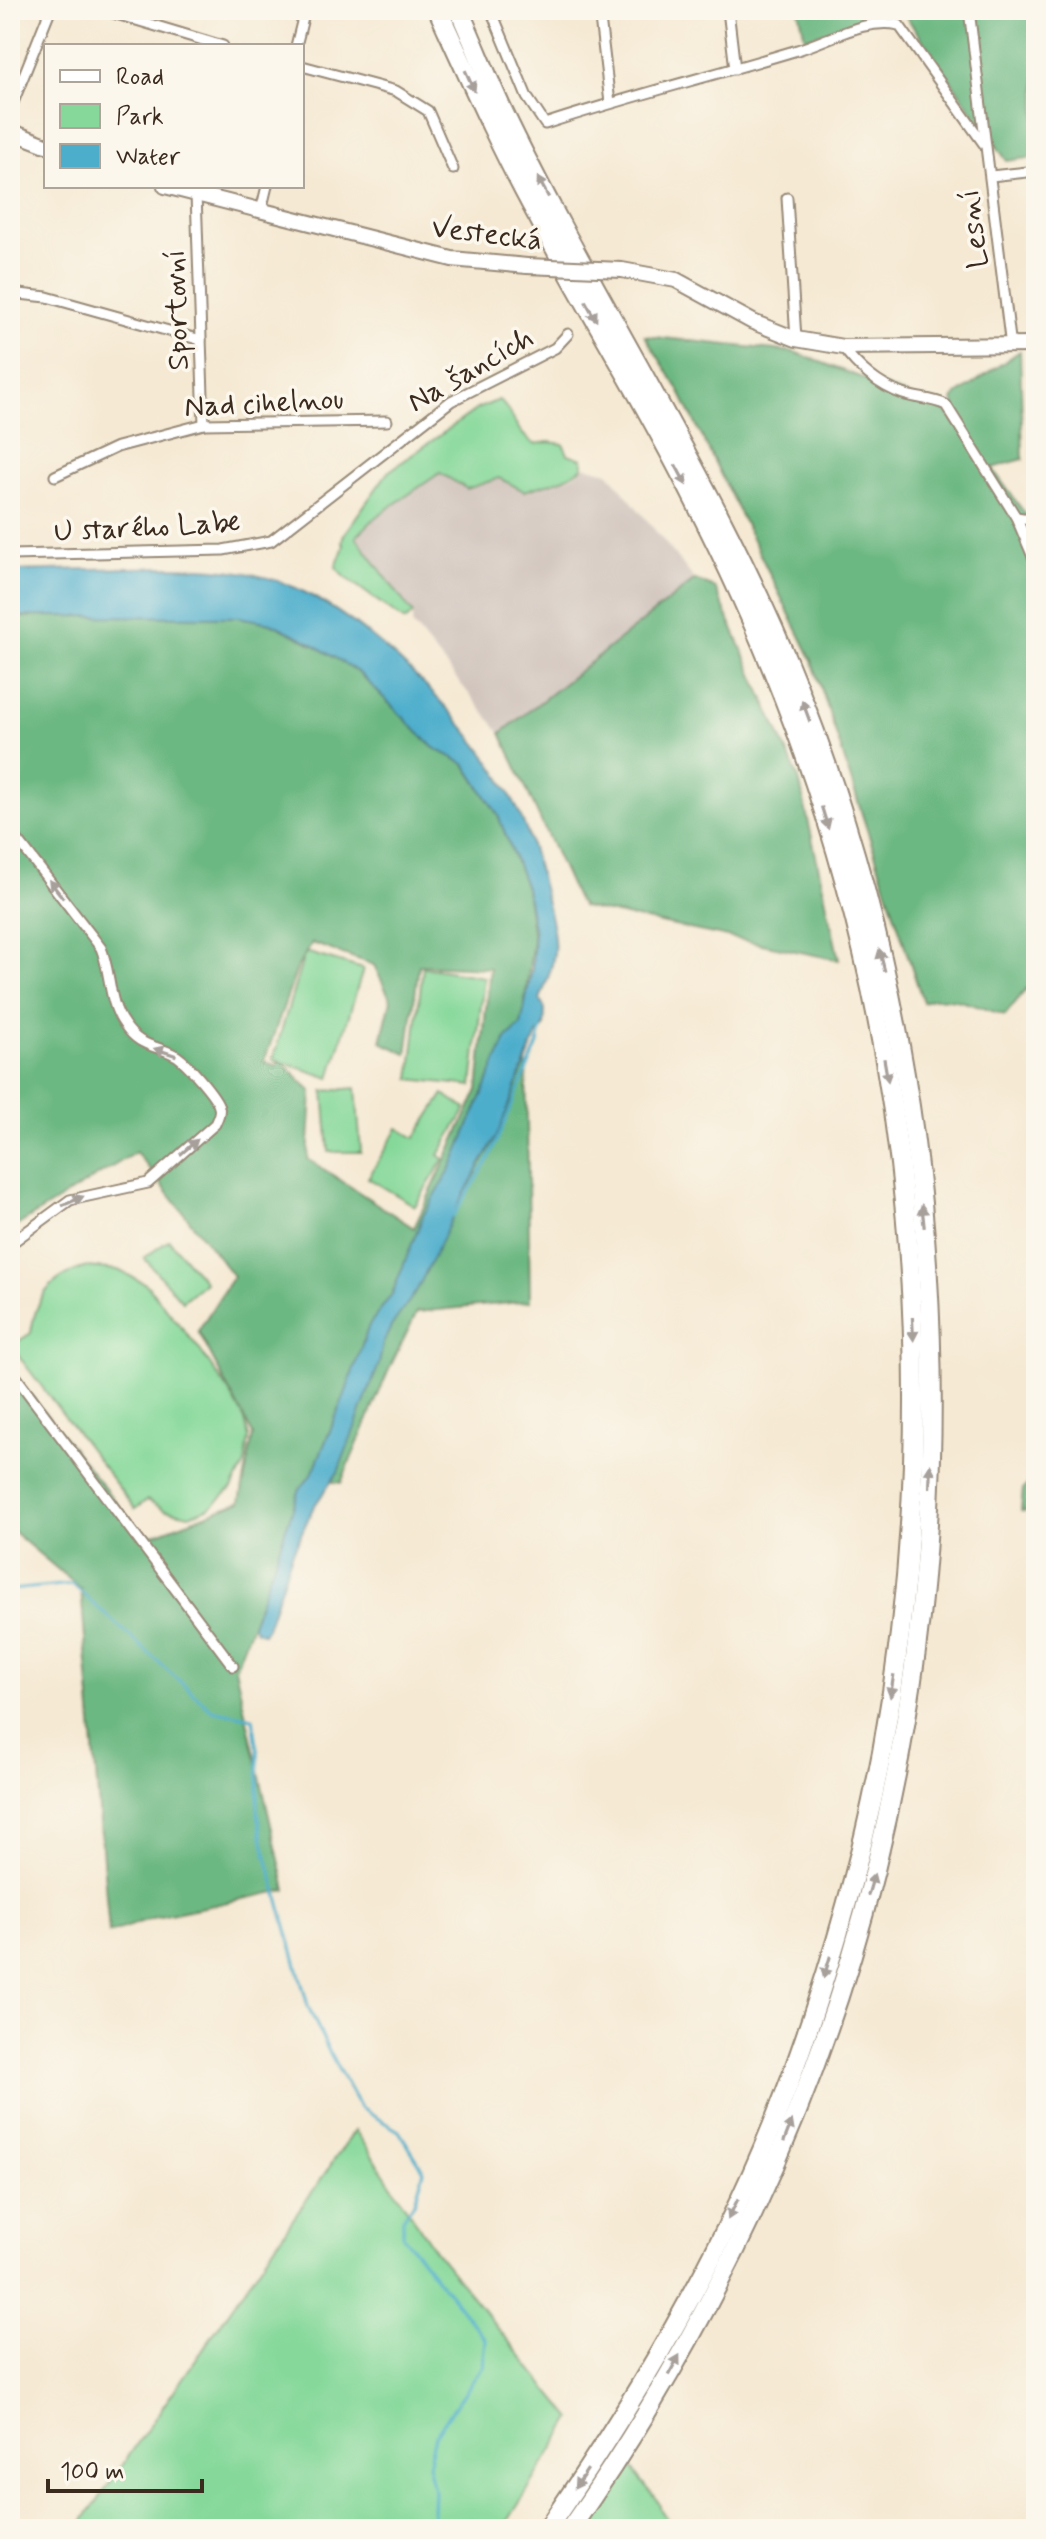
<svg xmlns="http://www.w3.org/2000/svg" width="1046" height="2539" font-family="Mynerve,sans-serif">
<rect width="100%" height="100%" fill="#fbf7ec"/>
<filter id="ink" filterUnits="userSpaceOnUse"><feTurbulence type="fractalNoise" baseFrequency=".0125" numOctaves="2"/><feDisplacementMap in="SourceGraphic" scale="16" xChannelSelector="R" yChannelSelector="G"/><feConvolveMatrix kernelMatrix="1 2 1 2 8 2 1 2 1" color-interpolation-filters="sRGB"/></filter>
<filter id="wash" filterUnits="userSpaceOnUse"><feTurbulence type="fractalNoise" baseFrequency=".006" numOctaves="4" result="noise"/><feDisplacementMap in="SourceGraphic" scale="32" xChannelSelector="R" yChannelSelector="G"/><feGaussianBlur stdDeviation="1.8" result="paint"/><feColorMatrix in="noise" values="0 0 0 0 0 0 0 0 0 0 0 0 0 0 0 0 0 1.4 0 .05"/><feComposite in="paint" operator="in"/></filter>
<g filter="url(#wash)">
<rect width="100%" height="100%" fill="#f5e9d3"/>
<polygon fill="#cec1ba" points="583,466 608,472 695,580 501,733 412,624 413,614 356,536 381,514 440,473 467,489 499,478 524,491 551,481 569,478 578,473"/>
<g fill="#85d89a" stroke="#60815c" stroke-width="2">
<path d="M 499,400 C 515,414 514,431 534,444 L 549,442 L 563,444 L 568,454 L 582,459 L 583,466 C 573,479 541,485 524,491 L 499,478 L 467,489 L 440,473 L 377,516 L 356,537 L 413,614 L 405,621 L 345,577 L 336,567 L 344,546 L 342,541 L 344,534 L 388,472 L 477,409 Z"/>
<polygon points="305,952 363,969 330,1078 273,1059"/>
<polygon points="423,967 484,977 472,1086 410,1079"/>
<polygon points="356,1088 361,1152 329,1152 324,1091"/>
<polygon points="444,1094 466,1109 439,1155 444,1159 415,1206 368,1178 398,1128 415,1138"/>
<polygon points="169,1240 205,1282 182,1301 144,1258"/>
<path d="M 87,1267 L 118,1270 L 146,1284 L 197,1346 L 228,1390 L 243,1413 L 249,1438 L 245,1464 L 232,1488 L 211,1507 L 190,1515 L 165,1510 L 147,1500 L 135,1509 L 11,1346 L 31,1333 C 36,1296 51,1277 87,1267 Z"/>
<polygon points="355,2130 436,2252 572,2419 503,2529 78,2529"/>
<polygon points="629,2464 659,2503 661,2510 674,2529 583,2529"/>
</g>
<g fill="#6cb882" stroke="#547150" stroke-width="2" fill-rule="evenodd">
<polygon points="799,10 1036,10 1036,157 1007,161 905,15 887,13 805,38"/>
<path d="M 645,336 L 794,352 L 944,409 L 959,428 L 953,398 L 1020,351 L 1023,459 L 992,468 L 1036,529 L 1033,981 L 1005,1015 C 979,1008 946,991 923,1002 L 812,660 L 679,390 Z"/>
<polygon points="695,580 715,588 799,779 839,960 583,907 575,896 501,733"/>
<path d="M 42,615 L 239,617 L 271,623 L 314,645 L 359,673 L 434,748 L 464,763 L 498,815 L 526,888 L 533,939 L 525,999 L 530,1301 L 417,1312 L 390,1367 L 341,1483 L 308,1479 L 235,1668 L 286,1890 L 155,1917 L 109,1933 L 81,1589 L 10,1529 L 10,1369 L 144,1538 L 240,1502 L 253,1435 L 198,1331 L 233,1276 L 136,1152 L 10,1230 L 10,619 ZM 312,943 L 374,965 L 391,1000 L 381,1042 L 407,1054 L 419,965 L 490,968 L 478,1090 L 414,1228 L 308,1159 L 312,1092 L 281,1061 L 277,1066 L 264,1062 L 298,966 Z"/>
<polygon points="1036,1477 1036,1512 1021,1511 1023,1489"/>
</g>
<path fill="#4daecc" stroke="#446c75" stroke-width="2" d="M 171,567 C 215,568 255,570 296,588 C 371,623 468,719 508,791 C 526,821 534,854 543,888 C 548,909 558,937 553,959 C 551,973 545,986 540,999 L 545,1009 L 544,1027 L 537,1034 L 497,1136 L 462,1198 L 417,1290 L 392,1325 L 383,1343 L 379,1364 L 338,1472 L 313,1508 L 292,1554 L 267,1628 L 263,1633 L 256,1631 L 252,1625 L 299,1491 L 313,1472 L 344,1397 L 369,1325 L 392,1294 L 423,1216 L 451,1168 L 506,1039 L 521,1025 L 532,968 L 534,933 L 526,888 L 498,815 L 465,764 L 434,748 L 359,673 L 308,641 L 271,623 L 239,617 L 10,616 L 10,571 Z"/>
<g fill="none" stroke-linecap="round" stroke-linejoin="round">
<g stroke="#4daecc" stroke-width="3">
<polyline points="453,1216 489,1159 538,1044 541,1029"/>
<polyline points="10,1590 72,1584 212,1710 253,1718 258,1752 258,1814 264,1846 308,2006 331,2056 360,2108 399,2131 424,2171 415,2201 403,2218 403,2236 486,2340 483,2366 435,2435 428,2465 434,2491 432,2529"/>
</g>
</g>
</g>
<g filter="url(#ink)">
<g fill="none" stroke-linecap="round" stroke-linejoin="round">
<defs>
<g id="street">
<polyline points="103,10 223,46"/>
<path d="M 491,10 L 527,97 L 545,124 C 627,97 711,76 794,51 C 827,42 864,17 899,25 L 984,144"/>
<polyline points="599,10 610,103"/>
<polyline points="728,10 735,69"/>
<polyline points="969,10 1011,347"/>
<polyline points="296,46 305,10"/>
<polyline points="302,66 396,91 428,111 453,169"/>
<polyline points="10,110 50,10"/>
<polyline points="991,176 1036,171"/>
<polyline points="196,194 204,424"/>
<polyline points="787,198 796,339"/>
<polyline points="261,211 267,186"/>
<polyline points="10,293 47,297 201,340"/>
<path d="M 843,347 C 857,367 879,386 903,394 C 917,399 932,398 946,405 L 1016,517 L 1036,564"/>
<polyline points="55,476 117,447 204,424 387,421"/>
<polyline points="1016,517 1036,520"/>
<polyline points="10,555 223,550 271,541 451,401 555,348 568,334"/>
<path d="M 10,830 L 101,948 C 111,972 108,1002 124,1024 C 140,1048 154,1044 175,1055 C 185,1060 217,1097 219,1107 C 221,1113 217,1119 215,1124 L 148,1183 L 70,1200 L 10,1244"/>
<polyline points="10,1369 233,1666"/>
</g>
<g id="secondary">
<polyline points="10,131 46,145"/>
<polyline points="165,186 452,259 527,266"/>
<polyline points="622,270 676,280 753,322 796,339 843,347 1036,345"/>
</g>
<g id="highway">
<path d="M 438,10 C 470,80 501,150 538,217 C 572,281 609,343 644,406 C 697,501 745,598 784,699 C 914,1030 946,1402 882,1752 C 863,1853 834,1955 800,2052 C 741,2223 649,2381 547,2529"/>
<path d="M 459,10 C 474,43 487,77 502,109 C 596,306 717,483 798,687 C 945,1060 971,1481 875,1870 C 818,2103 708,2333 570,2529"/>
</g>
</defs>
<use href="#street" stroke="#988a78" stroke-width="13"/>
<use href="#secondary" stroke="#988a78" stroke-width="18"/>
<use href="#highway" stroke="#988a78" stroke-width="22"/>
<use href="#street" stroke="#fff" stroke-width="9"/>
<use href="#secondary" stroke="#fff" stroke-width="14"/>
<use href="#highway" stroke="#fff" stroke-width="18"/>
<defs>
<polyline id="secondary-bridge" points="527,266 622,270"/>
</defs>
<use href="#secondary-bridge" stroke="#988a78" stroke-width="18" stroke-linecap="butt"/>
<use href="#secondary-bridge" stroke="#fff" stroke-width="14"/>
</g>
<defs><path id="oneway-solid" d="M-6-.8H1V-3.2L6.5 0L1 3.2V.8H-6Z" transform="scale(2)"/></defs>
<g fill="#a79f9a">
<use href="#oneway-solid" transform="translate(470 81) rotate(66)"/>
<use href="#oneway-solid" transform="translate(543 187) rotate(-118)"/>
<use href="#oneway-solid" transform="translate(591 311) rotate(61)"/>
<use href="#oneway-solid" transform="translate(681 475) rotate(62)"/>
<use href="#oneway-solid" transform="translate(806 711) rotate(-110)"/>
<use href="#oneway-solid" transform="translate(825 818) rotate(73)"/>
<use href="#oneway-solid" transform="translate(56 889) rotate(-128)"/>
<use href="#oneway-solid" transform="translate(882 960) rotate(-104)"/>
<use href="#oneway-solid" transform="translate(165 1052) rotate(-162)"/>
<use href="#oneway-solid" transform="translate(886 1070) rotate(80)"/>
<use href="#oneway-solid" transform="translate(189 1147) rotate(-41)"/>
<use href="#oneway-solid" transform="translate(73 1201) rotate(-24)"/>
<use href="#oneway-solid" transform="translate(923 1216) rotate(-96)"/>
<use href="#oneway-solid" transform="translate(913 1329) rotate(87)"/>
<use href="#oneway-solid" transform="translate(930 1476) rotate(-88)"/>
<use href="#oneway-solid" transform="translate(892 1686) rotate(99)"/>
<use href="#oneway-solid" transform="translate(871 1885) rotate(-74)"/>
<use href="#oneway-solid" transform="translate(827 1967) rotate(107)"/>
<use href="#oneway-solid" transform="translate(788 2131) rotate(-69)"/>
<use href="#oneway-solid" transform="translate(733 2209) rotate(116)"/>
<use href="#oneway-solid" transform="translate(674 2365) rotate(-61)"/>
<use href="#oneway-solid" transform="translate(581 2479) rotate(124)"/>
</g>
</g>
<g text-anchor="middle" stroke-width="7" stroke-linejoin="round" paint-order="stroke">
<g font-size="30" fill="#3b2a1e" stroke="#fbf7ec">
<text transform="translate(973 229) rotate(-97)" y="10">Lesní</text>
<text transform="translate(487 233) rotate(7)" y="10">Vestecká</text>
<text transform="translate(176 310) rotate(-92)" y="10">Sportovní</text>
<text transform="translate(470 369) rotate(-30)" y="10">Na šancích</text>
<text transform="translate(264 402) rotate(-3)" y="10">Nad cihelnou</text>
<text transform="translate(147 526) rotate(-3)" y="10">U starého Labe</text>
</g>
</g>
<rect width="1046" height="2539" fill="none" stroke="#fbf7ec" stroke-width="40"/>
<rect x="44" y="44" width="260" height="144" fill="#fbf7ec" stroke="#aea59a" stroke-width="2"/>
<rect x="60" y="70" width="40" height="12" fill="#ffffff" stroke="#aea59a" stroke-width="2"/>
<text x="116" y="84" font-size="24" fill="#3b2a1e">Road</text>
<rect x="60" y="104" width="40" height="24" fill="#85d89a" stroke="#aea59a" stroke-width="2"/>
<text x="116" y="124" font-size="24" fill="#3b2a1e">Park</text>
<rect x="60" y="144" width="40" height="24" fill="#4daecc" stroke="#aea59a" stroke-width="2"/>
<text x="116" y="164" font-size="24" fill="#3b2a1e">Water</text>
<path d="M48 2479v12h154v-12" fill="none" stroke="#3b2a1e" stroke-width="4"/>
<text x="60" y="2479" font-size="24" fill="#3b2a1e" stroke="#fbf7ec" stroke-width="6" paint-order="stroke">100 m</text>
</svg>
